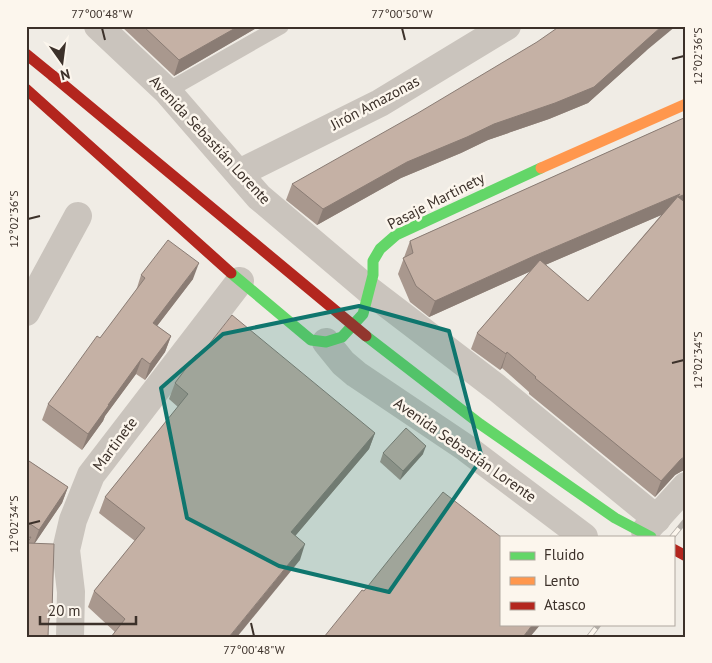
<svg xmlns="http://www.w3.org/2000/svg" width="712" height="663" font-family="'PT Sans',sans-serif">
<rect width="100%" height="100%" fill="#f0ece5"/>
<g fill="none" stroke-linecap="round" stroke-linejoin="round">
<polyline stroke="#cac4bd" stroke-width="16" points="167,91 281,26"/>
<g stroke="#cac4bd" stroke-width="28">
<polyline points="98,26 167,91 259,197 370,291 497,388 657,519"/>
<polyline points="239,173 380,103 507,26"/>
<polyline points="26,312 78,216"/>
<polyline points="326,342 343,363 356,374 466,448 584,537"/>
<polyline points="645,531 686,486"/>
<polyline points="70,637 71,592 66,550 73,520 91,475 240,281"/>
</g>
<polyline stroke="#63d668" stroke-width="11" points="231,273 311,340 326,342 342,337 363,314 373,275 373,261 380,249 396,235 541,168"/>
<polyline stroke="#ff974d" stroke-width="11" points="541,168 686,104"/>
<g stroke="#b3261e" stroke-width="11">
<polyline points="26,54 53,76"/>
<polyline points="26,89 231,273"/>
<polyline points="673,549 686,556"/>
</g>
<defs>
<g id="rail">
<polyline points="672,537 686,520"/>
<polyline points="589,637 599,624"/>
</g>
</defs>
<use href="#rail" stroke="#b2ada7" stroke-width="5.5"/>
<use href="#rail" stroke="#fcf6ed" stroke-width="4" stroke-dasharray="11" stroke-linecap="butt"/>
<polyline stroke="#63d668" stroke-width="11" points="366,336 480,424 615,518 651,537"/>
<polyline stroke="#b3261e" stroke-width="11" points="53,76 366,336"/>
</g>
<g fill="#a9988e" fill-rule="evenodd">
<polygon points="121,26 260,26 174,76"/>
<polygon points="647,50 588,103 549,119 488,140 461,153 401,178 317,225 286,200 292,184"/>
<path d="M 686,117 L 682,471 L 675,475 L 655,497 L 529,394 L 529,392 L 502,368 L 500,370 L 471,349 L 477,333 L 531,271 L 429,317 L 410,302 L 398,274 L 410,241 ZM 661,215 L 588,301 L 545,265 Z"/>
<polygon points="141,275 193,279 157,326 171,336 165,352 145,380 136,374 105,416 103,421 82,450 42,420 48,404 100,338 136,291"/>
<polygon points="199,357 375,433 369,449 295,536 300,560 115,632 88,607 94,591 135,541 99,513 105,497 178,407 169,399 175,383"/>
<polygon points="383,453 423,454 400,480 380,462"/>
<polygon points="26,459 68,487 62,503 34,544 52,612 49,622 26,637"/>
</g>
<g fill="#8a7c74">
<polygon points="239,26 260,26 174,76 179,60"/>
<polygon points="662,26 676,26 647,50 588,103 549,119 488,140 461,153 401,178 317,225 323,209 407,162 653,34"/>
<polygon points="680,194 686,194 686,207 673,210 529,272 429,317 435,301 534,256"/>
<polygon points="199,263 193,279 147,339 153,323"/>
<polygon points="171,336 165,352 145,380 150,364"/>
<polygon points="507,352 502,368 500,370 506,354"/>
<polygon points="142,358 136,374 105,416 103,421 82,450 88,434 108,405"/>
<polygon points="375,433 369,449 285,548 291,532"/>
<polygon points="426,446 423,454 400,480 403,471"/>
<polygon points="686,456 686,471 682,471 675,475 655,497 661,481 681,459"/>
<polygon points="68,487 62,503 33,546 39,530"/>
<polygon points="305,544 300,560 237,637 229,637"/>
<polygon points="533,624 541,624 530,637 523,637"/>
</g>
<g fill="#c5b1a5" stroke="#8a7c74">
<polygon points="143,26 239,26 179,60"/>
<polygon points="560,26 662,26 594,87 555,103 494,124 467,137 407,162 323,209 292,184 418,113 537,42"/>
<polygon points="686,117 686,194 678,197 686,203 686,456 681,459 661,481 535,378 536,377 507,352 506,354 477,333 540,260 588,301 680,194 534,256 435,301 416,286 403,258 413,253 410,241"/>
<polygon points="168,240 199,263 153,323 171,336 150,364 142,358 108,405 109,405 88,434 48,404 97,336 100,338 145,278 141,275"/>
<polygon points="232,315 375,433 291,532 305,544 229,637 111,637 125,619 94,591 145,528 105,497 188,394 175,383 196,355 199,357"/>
<polygon points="406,428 426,446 403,471 383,453"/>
<polygon points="26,459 68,487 39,530 26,521"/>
<polygon points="443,492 501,537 501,624 533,624 523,637 324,637 362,590 364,591"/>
<polygon points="31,537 27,543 54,544 52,612 49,609 48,637 26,637 26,538"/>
</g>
<path fill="#0f766e" fill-opacity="0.2" stroke="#0f766e" stroke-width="4" stroke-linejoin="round" d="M 359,306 L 449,331 L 482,458 L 389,592 L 279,566 L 187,518 L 161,388 L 223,334 Z"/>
<path fill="none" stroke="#3c312a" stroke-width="2" d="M 102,28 L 105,40M 402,28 L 405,40M 672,59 L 684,56M 28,219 L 40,216M 672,363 L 684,360M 28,524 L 40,521M 251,623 L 254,636"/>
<g text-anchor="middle" stroke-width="5" stroke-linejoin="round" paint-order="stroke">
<g font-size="15" fill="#3c312a" stroke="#fcf6ed">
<text transform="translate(375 103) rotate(-28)" y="5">Jirón Amazonas</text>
<text transform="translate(210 140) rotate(47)" y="5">Avenida Sebastián Lorente</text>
<text transform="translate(436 201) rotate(-27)" y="5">Pasaje Martinety</text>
<text transform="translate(115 444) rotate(-53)" y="5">Martinete</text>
<text transform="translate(465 450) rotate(35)" y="5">Avenida Sebastián Lorente</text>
</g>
</g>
<rect width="712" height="663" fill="none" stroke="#fcf6ed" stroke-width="55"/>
<rect x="500" y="536" width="175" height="90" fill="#fcf6ed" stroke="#afa79f"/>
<rect x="510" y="552" width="25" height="8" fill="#63d668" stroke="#afa79f"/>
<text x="544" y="560" font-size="15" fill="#3c312a">Fluido</text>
<rect x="510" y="577" width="25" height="8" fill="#ff974d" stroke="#afa79f"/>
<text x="544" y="586" font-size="15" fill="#3c312a">Lento</text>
<rect x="510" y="602" width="25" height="8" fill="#b3261e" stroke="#afa79f"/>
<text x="544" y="610" font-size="15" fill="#3c312a">Atasco</text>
<g transform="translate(62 62) rotate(166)" stroke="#fcf6ed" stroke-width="4" paint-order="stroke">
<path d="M0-4L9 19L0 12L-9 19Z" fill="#3c312a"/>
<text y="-8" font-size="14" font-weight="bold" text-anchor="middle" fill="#3c312a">N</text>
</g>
<path d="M40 616v8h96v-8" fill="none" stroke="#3c312a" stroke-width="2.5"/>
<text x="48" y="616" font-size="15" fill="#3c312a" stroke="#fcf6ed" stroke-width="4" paint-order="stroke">20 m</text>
<rect x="28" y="28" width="656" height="608" fill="none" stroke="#3c312a" stroke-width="2"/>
<g font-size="12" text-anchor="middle" fill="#3c312a">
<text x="102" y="18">77°00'48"W</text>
<text x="402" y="18">77°00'50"W</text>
<text transform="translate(698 56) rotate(-90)" y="4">12°02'36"S</text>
<text transform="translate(14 219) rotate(-90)" y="4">12°02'36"S</text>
<text transform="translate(698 360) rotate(-90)" y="4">12°02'34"S</text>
<text transform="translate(14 524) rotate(-90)" y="4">12°02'34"S</text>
<text x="254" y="654">77°00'48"W</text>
</g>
</svg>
